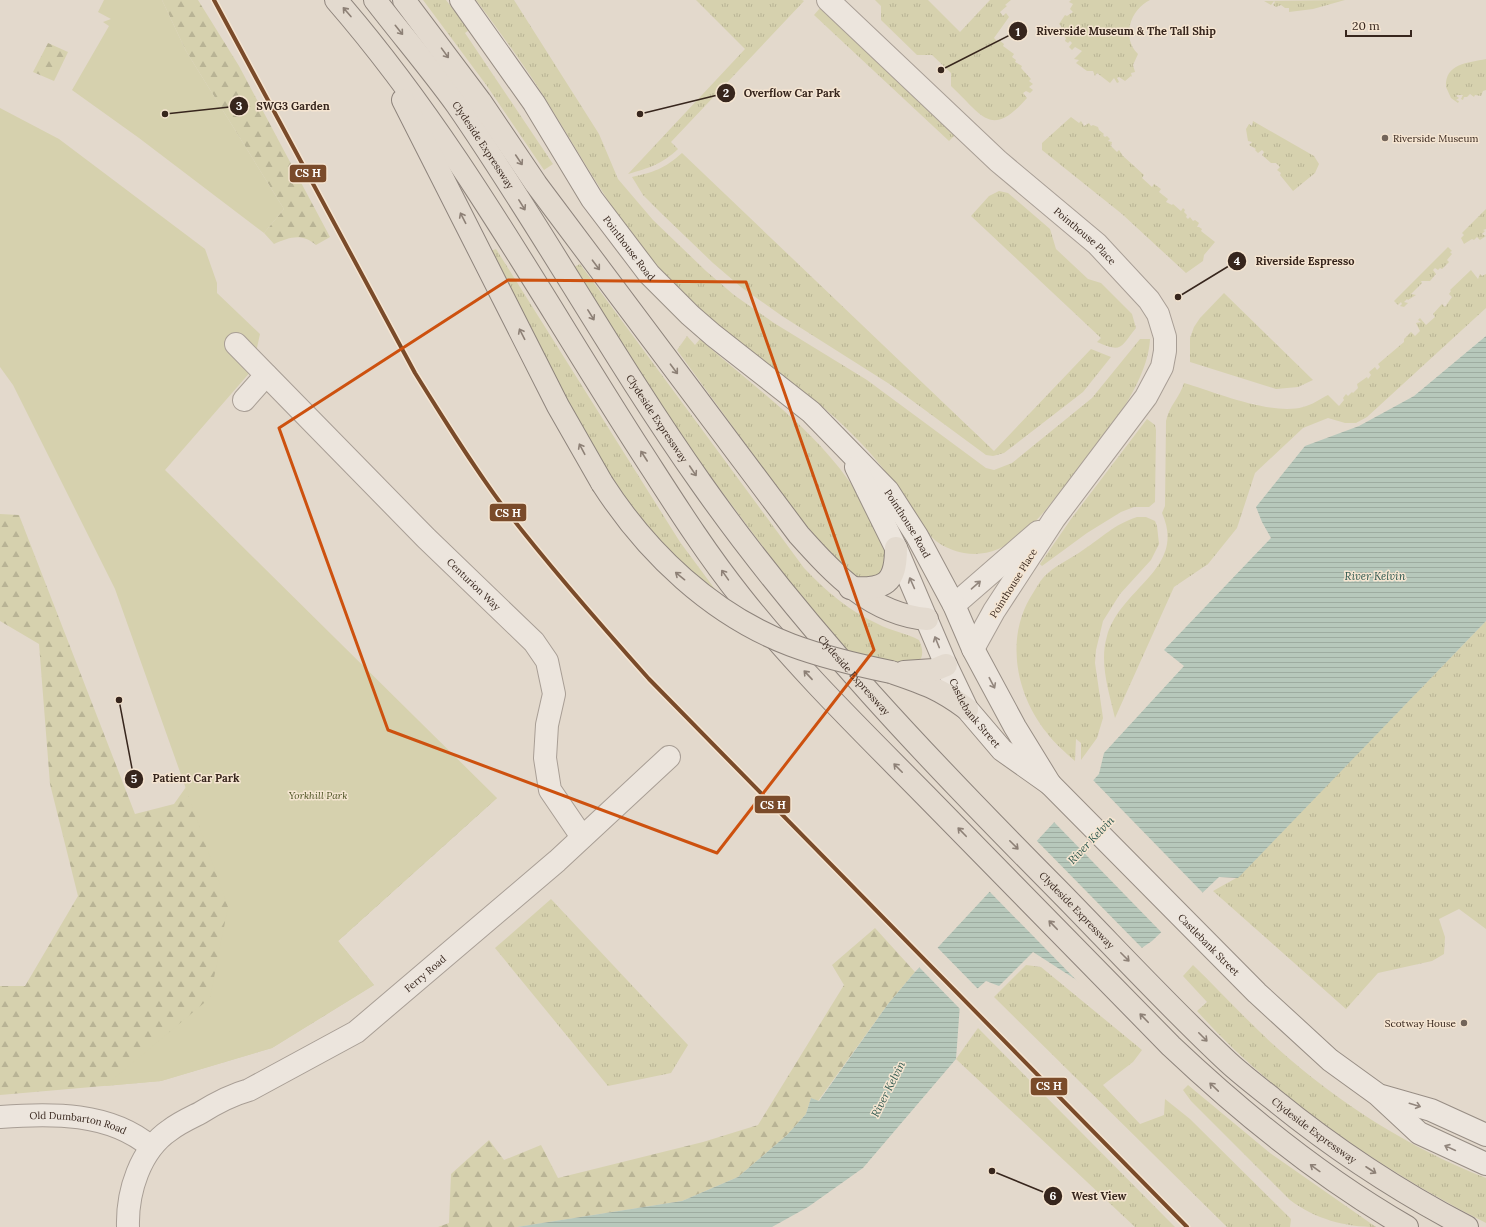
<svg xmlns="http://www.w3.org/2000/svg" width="1486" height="1227" font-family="Lora,serif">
<defs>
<pattern id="grass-tufts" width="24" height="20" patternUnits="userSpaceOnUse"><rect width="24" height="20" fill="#d6d1ae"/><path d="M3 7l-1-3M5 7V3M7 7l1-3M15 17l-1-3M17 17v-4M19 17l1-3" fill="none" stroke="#b8b395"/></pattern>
<pattern id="forest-firs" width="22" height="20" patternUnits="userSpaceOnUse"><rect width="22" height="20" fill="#d6d1ae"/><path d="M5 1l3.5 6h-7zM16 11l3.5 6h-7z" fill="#b8b395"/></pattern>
<pattern id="water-rules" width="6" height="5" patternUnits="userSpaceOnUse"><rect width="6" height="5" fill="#b7c8bb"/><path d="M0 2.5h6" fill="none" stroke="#9eaca0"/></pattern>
</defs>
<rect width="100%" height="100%" fill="#e3d9cc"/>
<g fill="url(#grass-tufts)">
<polygon points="423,0 446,0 469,30 465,33 553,164 544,170 487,86"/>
<path d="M 476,0 L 514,0 L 599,134 L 618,179 L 653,220 L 706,271 L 734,295 L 774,323 L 867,380 L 986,468 L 994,470 L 1012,463 L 1092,398 L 1140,339 L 1150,339 C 1148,387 1094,450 1064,487 C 1040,517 1009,561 964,553 C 954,551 944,547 936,541 C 920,527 911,506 899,490 C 886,471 871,453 855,437 C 821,401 780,375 741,345 C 712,323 684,297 660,269 C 613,216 580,154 543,95 C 522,62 499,31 476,0 Z"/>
<path d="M 696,0 L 802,0 L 804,1 L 671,142 L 678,149 C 662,164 649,168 628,174 L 745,49 Z"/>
<path d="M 875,0 L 928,0 L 960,32 L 990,0 L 1011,0 L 1005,5 L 1007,6 L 1000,12 L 1003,16 L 1006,13 L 1009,17 L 994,38 L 997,41 L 999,40 L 1004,44 L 1003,46 L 1014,54 L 1012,57 L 1016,60 L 1015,62 L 1022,66 L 1021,68 L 1031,79 L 1029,81 L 1033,84 L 1029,87 L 1033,90 L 1030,93 L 1026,91 L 1023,93 L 1027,98 C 991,139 983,116 951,86 L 951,73 L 932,55 L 917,55 L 881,20 L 881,6 Z"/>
<path d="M 1071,0 L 1150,0 C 1130,10 1121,37 1138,54 L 1133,65 L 1135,72 L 1131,73 L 1132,77 L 1131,76 L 1125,81 L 1119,77 L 1117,78 L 1119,82 L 1117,83 L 1114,78 L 1110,83 L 1097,73 L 1095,76 L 1093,71 L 1087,71 L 1076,63 L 1079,60 L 1074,59 L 1082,51 L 1075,47 L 1072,50 L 1069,47 L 1072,43 L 1070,41 L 1068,43 L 1065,41 L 1066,38 L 1061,34 L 1063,32 L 1060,31 L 1061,26 L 1059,24 L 1065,15 L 1067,16 L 1073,12 L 1070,9 L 1073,4 L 1069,2 Z"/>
<polygon points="1345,0 1313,9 1289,12 1289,8 1285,8 1281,5 1276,7 1273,5 1275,2 1274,1 1271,5 1264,1"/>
<polygon points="820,8 955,135 949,141 814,15"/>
<path d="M 1486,59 L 1486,90 L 1483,91 L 1481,96 L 1475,95 L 1474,97 L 1470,94 L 1467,97 L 1464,97 L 1463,100 L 1461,99 L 1463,95 L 1457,95 L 1456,96 L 1459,98 L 1456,100 L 1459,101 L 1458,103 L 1451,98 L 1446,87 C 1445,63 1468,63 1486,59 Z"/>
<polygon points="1071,117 1079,123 1081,121 1084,126 1089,123 1091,126 1093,125 1098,127 1099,130 1104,134 1103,135 1105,137 1107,136 1110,139 1108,141 1112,142 1111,146 1117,152 1119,150 1123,156 1144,175 1142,178 1152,187 1154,184 1161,189 1159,192 1168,199 1166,202 1172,205 1173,204 1181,211 1183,208 1185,210 1184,212 1187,215 1186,217 1188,219 1190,217 1193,221 1195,220 1199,223 1197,227 1199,227 1202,229 1201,231 1215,242 1204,255 1203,261 1186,273 1122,214 1042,150 1042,143"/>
<polygon points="1253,121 1314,156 1319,164 1315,173 1293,191 1280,175 1281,173 1277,170 1280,167 1276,163 1271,163 1262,155 1264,152 1262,150 1258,153 1255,150 1256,149 1249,145 1252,142 1248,141 1246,129 1249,124 1252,126"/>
<path d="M 682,153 L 994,451 L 1091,349 L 1111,357 L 1083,392 L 1004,453 L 993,456 L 986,455 L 891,385 L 782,316 L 741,287 L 713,263 L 661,213 L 643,195 L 632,177 C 654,172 664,169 682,153 Z"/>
<path d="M 999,191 L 1008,193 L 1050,229 L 1056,249 L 1088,279 L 1101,283 L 1132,314 L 1136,328 C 1120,348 1122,353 1097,342 L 1101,338 L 971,216 L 989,196 Z"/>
<polygon points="1486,209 1486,229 1483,230 1485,231 1482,234 1486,236 1480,240 1477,237 1474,240 1472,239 1464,244 1461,238 1464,235 1462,233"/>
<polygon points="1448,247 1452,251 1450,252 1452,254 1447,260 1449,262 1442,269 1440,268 1438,270 1435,268 1433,270 1436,274 1430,281 1421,281 1422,283 1411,294 1416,295 1408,300 1407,299 1404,302 1408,303 1404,307 1400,306 1402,304 1401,302 1398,305 1394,301"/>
<polygon points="496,249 680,542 720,596 690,575 612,486 487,252"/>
<path d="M 580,264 L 804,568 C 826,591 849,611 878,624 C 891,631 906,633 919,640 C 925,653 923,662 910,667 L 850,655 L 797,592 L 698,460 L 572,268 Z"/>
<path d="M 1471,270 L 1478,279 L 1480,274 L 1482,276 L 1486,274 L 1486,308 L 1367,417 L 1356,423 L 1345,423 L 1328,418 L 1303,428 L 1255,473 L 1237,528 L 1208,564 L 1174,587 L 1115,718 C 1109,692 1099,663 1107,636 C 1121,587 1187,569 1162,513 L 1165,506 L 1166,421 C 1169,406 1180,397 1184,383 C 1215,392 1272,416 1303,407 C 1312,405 1320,399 1328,395 L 1339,406 L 1344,400 L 1343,398 L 1346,394 L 1348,396 L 1352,392 L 1353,393 L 1358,388 L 1357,384 L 1367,377 L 1368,379 L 1371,375 L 1369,372 L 1375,367 L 1377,370 L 1380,367 L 1378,364 L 1404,342 L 1404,339 L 1411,332 L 1415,336 L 1420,331 L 1416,323 L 1421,322 L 1418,320 L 1420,318 L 1426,325 L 1435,317 L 1433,314 L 1442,304 L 1445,307 L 1452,297 L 1449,294 L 1451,291 L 1450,290 Z"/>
<polygon points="1224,293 1313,380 1298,387 1276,389 1190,362 1190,338 1194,327 1200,318"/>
<path d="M 687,336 L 695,345 L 700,339 C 760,393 828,437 867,510 C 872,520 880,531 884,542 C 886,548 886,556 887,563 L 876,580 L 855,580 L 811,534 L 677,350 Z"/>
<polygon points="1147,419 1155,425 1156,430 1155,502 1149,507 1134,507 1121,512 1087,533 1042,566 1040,564 1071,519"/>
<path d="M 1137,517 L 1146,517 L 1155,521 L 1157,526 L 1159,544 L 1151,560 L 1120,594 L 1103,621 L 1096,650 L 1095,663 L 1103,718 L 1097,738 L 1081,760 L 1081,743 L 1076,739 L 1075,761 C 1065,752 1055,744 1047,733 C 1017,696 1005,641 1030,598 C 1035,590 1041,578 1048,573 C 1058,564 1072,558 1083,550 C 1103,537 1113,525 1137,517 Z"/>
<polygon points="1486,621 1486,929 1459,909 1439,919 1445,937 1444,954 1432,961 1378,973 1346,1009 1213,891 1238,877"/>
<polygon points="551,899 688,1045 671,1073 608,1086 495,948"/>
<polygon points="1026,965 1041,967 1142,1050 1133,1062 1103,1085 1140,1124 1164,1115 1165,1099 1190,1119 1291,1219 1290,1227 1227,1227 994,997"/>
<path d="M 1193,965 C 1221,992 1247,1021 1276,1047 C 1337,1102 1409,1148 1486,1178 L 1486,1223 C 1383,1171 1274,1097 1197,1011 L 1207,1002 L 1183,976 Z"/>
<polygon points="978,1028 1175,1227 1135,1227 956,1059"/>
<path d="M 1188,1085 L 1270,1153 L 1376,1227 C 1345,1227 1315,1219 1290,1200 L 1191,1101 L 1183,1090 Z"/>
</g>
<g fill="url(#forest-firs)">
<path d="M 162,0 L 198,0 L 239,66 L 330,237 L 316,245 C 302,233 290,237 274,244 L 264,233 L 284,209 L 186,51 Z"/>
<polygon points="48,43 68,52 54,81 33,72"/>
<polygon points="0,514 19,515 135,814 174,804 213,749 497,798 338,941 374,985 272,1048 161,1081 0,1095 0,986 25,986 78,896 50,784 39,644 0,621"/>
<polygon points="875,928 915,972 888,1004 818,1101 811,1098 806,1114 787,1135 738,1177 682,1201 517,1227 438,1227 449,1223 451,1174 489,1140 504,1160 541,1145 558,1178 703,1142 758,1125 844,985 832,965"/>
</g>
<g fill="#d6d1ae">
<polygon points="104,0 162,0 186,51 284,209 264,233 139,138 72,90 109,26 103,22 111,19 98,12"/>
<polygon points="0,108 59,139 205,249 217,283 217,293 260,334 252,370 165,470 497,798 338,941 374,985 272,1048 161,1081 105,1086 210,998 228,907 115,589 13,385 0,367"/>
</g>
<polygon fill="url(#water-rules)" points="1486,336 1486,621 1238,878 1219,877 1152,941 1086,986 1033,952 999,986 986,981 960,1004 956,1059 863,1168 808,1207 772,1227 517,1227 682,1201 738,1177 787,1135 806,1114 811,1098 819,1101 888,1004 915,972 1099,774 1104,753 1184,666 1164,650 1271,538 1262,522 1256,507 1305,446 1359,426 1414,396"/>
<g fill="#e3d9cc">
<polygon points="1092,779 1204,894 1163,934 1053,821"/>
<polygon points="1035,839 1144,950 1087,988 1083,987 988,890"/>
<polygon points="936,946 979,990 962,1005 961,1010 918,966"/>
</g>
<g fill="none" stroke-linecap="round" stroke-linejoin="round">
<defs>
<g id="street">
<path id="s1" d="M 828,0 L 998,161 L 1097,244 L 1149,300 L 1158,314 L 1165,337 L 1165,351 L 1162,367 L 1146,397 L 1054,519 L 994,611 L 973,649"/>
<path id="s2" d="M 236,344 L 426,538 L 534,642 L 547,661 L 554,694 L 547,725 L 545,758 L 550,790 L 582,837"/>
<polyline points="244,400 266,375"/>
<polyline points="954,605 1038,532"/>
<path id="s3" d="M 0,1117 C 51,1113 110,1112 151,1147"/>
<path id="s4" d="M 128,1227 C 127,1192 140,1150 170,1130 C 179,1123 190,1118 200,1113 C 216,1103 231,1095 249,1090 L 356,1032 L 557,861 L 669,757"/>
</g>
<g id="secondary">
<path id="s5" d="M 461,0 L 534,103 L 592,199 L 649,274 L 690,315 L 713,335 L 811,412 L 888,491 L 917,536 L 954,605 L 973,649 L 1015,727 L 1050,784"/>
<path id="s6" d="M 856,467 L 896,548 L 946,665 L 967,709 L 1002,750 L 1050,784 L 1257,993 L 1330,1060 L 1377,1094 L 1419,1133 L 1486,1164"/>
<polyline points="1382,1096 1431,1110 1486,1135"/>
</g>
<g id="primary">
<path d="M 336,0 C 456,138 543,300 642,453 C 673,501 705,552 741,597 C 797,668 862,731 925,795 C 1007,878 1089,962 1171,1046 C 1243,1114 1320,1177 1407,1227"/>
<path id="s7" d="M 375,0 C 402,35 431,69 457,105 C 542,228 614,360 701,483 C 805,631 931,762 1058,890 C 1114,947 1169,1007 1228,1062 C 1242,1075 1258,1087 1273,1099 C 1333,1148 1398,1191 1467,1227"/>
<path d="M 404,0 L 480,101 L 536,184 L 799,535 C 835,575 871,614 927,619"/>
<polyline points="403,100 558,406 602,483"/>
<path d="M 850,588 C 885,590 896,584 896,548"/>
<path d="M 891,672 C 923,683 939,688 967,709"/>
<polyline points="904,672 934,670 946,665"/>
</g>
</defs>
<use href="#street" stroke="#a89e95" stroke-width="24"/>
<use href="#secondary" stroke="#988e85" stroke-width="24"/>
<use href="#primary" stroke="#8e847c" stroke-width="24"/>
<use href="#street" stroke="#ece5dd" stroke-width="22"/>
<use href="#secondary" stroke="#ece5dd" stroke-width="22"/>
<use href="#primary" stroke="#e3dacf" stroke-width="22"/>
<defs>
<path id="primary-bridge" d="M 602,483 C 647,553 712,615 791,645 C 823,657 857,665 891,672"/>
</defs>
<use href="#primary-bridge" stroke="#8e847c" stroke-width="24" stroke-linecap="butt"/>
<use href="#primary-bridge" stroke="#e3dacf" stroke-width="22"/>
<defs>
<path id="rail-1" d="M 214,0 L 415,373 C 443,418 471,463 502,505 C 548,565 598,622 649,679 L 1187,1227"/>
</defs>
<use href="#rail-1" stroke="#f5e5d1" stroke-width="7"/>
<use href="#rail-1" stroke="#7a4b2a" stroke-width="4"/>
</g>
<defs><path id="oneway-shaft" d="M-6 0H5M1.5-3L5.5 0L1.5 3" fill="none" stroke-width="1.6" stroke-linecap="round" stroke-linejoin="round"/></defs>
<g stroke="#8d8076">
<use href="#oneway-shaft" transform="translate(347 12) rotate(-131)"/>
<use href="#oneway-shaft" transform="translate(399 30) rotate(51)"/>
<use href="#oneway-shaft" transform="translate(445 53) rotate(54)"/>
<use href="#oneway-shaft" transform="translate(519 160) rotate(56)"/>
<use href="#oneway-shaft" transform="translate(522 205) rotate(58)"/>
<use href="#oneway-shaft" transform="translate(463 218) rotate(-117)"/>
<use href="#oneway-shaft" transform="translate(596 265) rotate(53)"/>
<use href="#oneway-shaft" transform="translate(591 315) rotate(58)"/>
<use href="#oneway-shaft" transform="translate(522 334) rotate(-117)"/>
<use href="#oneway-shaft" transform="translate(674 369) rotate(53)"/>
<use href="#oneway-shaft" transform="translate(582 449) rotate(-118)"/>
<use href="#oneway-shaft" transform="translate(644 456) rotate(-123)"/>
<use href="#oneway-shaft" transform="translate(693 471) rotate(56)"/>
<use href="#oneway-shaft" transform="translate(725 575) rotate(-125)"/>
<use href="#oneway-shaft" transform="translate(680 576) rotate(-141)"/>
<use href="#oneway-shaft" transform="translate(808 675) rotate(-133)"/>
<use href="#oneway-shaft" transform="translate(898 768) rotate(-135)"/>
<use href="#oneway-shaft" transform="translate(962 832) rotate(-134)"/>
<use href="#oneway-shaft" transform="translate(1014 845) rotate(45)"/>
<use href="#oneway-shaft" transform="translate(1053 925) rotate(-134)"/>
<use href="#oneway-shaft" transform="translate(1125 957) rotate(45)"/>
<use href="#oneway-shaft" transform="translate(1144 1018) rotate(-134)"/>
<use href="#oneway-shaft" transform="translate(1203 1037) rotate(45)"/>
<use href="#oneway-shaft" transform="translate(1214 1087) rotate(-136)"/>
<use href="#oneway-shaft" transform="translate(1315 1168) rotate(-144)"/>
<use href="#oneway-shaft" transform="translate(1371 1170) rotate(33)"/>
</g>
<g stroke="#92867d">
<use href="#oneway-shaft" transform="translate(912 583) rotate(-114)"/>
<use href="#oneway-shaft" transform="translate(976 585) rotate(-41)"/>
<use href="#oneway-shaft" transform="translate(937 642) rotate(-112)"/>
<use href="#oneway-shaft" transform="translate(992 683) rotate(62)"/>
<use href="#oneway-shaft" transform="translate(1415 1105) rotate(17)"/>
<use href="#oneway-shaft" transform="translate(1450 1148) rotate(-155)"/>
</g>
<path fill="none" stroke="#cd510f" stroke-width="3" stroke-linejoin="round" d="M 508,280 L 746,282 L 874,650 L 717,853 L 388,730 L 279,428 Z"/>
<g fill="#73655a" stroke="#f5e5d1" stroke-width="1.5">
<circle cx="1385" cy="138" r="4"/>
<circle cx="1464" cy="1023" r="4"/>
</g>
<g text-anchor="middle" stroke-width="3" stroke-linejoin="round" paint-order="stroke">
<g font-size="10" fill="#37261d" stroke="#f5e5d1" text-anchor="start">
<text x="1393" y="142">Riverside Museum</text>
<text x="1456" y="1027" text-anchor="end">Scotway House</text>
</g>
<g font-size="10" fill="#37261d" stroke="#f5e5d1">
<text dy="4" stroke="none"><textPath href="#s7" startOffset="181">Clydeside Expressway</textPath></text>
<text dy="4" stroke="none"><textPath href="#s1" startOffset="349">Pointhouse Place</textPath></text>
<text dy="4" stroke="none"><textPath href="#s5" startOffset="300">Pointhouse Road</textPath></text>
<text dy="4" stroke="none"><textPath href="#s7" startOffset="505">Clydeside Expressway</textPath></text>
<text dy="4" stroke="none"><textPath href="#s5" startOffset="694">Pointhouse Road</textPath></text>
<text transform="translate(1013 583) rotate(-58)" y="4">Pointhouse Place</text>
<text dy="4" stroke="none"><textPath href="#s2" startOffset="338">Centurion Way</textPath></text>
<text dy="4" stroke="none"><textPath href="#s7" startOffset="829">Clydeside Expressway</textPath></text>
<text dy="4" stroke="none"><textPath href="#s6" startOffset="274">Castlebank Street</textPath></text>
<text dy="4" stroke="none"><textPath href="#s7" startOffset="1153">Clydeside Expressway</textPath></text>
<text dy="4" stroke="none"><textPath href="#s6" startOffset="605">Castlebank Street</textPath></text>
<text dy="4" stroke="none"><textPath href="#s4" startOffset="411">Ferry Road</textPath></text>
<text dy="4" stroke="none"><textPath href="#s3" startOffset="79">Old Dumbarton Road</textPath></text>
<text dy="4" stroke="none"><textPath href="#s7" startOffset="1477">Clydeside Expressway</textPath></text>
</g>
<g font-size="10" font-style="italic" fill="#4e5324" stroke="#f5e5d1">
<text x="318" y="799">Yorkhill Park</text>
</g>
<g font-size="11" font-style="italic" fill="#2d574e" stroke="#f5e5d1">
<text x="1375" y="580">River Kelvin</text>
<text transform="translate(1091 840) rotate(-46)" y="4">River Kelvin</text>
<text transform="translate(888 1089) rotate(-63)" y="4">River Kelvin</text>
</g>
</g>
<path fill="none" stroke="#37261d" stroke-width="1.5" d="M941 70L1018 31M640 114L726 93M165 114L239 106M1178 297L1237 261M119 700L134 779M992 1171L1053 1196"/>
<g fill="#37261d" stroke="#f5e5d1" stroke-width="1.5">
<circle cx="941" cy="70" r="4"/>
<circle cx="640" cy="114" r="4"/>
<circle cx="165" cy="114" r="4"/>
<circle cx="1178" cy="297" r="4"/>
<circle cx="119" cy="700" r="4"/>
<circle cx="992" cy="1171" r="4"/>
<circle cx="1018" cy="31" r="10"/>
<circle cx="726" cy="93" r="10"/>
<circle cx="239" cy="106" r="10"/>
<circle cx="1237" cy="261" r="10"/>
<circle cx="134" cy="779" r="10"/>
<circle cx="1053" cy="1196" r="10"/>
</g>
<g font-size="12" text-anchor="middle" font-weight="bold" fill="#fff">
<text x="1018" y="36">1</text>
<text x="726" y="97">2</text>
<text x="239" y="110">3</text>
<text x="1237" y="265">4</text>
<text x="134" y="783">5</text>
<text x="1053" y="1200">6</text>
</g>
<g font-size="11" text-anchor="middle" font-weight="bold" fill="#37261d" stroke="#f5e5d1" stroke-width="3" stroke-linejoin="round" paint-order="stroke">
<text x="1126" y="35">Riverside Museum &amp; The Tall Ship</text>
<text x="792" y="97">Overflow Car Park</text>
<text x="293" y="110">SWG3 Garden</text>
<text x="1305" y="265">Riverside Espresso</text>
<text x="196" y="782">Patient Car Park</text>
<text x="1099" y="1200">West View</text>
</g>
<g stroke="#f5e5d1" stroke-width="1.5">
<rect x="289" y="164" width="38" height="19" rx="4" fill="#7a4b2a"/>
<rect x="489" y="503" width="38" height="19" rx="4" fill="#7a4b2a"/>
<rect x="754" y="795" width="37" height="19" rx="4" fill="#7a4b2a"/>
<rect x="1030" y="1077" width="38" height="19" rx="4" fill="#7a4b2a"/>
</g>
<g font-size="11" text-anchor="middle" font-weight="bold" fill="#fff">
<text x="308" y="177">CS H</text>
<text x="508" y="517">CS H</text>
<text x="773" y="809">CS H</text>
<text x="1049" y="1090">CS H</text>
</g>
<path d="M1346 30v6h65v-6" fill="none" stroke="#37261d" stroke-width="2"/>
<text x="1352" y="30" font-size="12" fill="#37261d" stroke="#f5e5d1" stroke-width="3" paint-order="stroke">20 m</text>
</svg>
